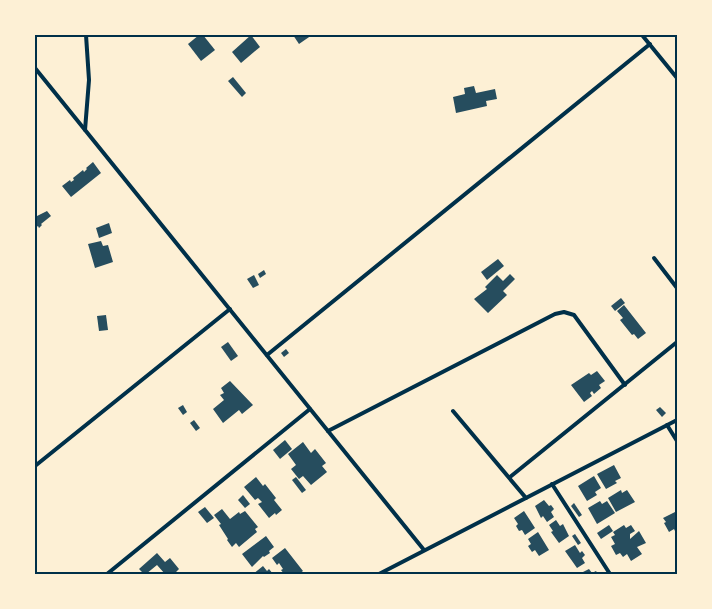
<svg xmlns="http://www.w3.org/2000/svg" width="712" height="609" font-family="'Source Sans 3',sans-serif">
<rect width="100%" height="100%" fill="#fdf0d5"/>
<g fill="#264d5e">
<polygon points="199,35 203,35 215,50 201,61 188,44"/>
<polygon points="251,35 260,47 241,63 232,52"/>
<polygon points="293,35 312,35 299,44"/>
<polygon points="233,77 246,93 242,97 228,81"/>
<polygon points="474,86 476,93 495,89 497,99 486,101 487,106 456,113 453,97 465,94 464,88"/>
<polygon points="93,162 101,173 71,197 62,186 70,180 71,182 74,180 73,178 83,170 84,172 87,169 86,168"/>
<polygon points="47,211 51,216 41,224 42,225 39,228 38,226 35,228 35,217"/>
<polygon points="109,223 112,233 99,238 96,228"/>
<polygon points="101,241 103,246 108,245 113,262 95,268 88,244"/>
<polygon points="498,259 504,266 487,280 481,272"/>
<polygon points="264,270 266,274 260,278 258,274"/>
<polygon points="510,274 515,279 503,291 507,295 488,313 474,299 487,289 485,287 497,275 503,281"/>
<polygon points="254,275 259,285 253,288 247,279"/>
<polygon points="621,298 625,303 615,311 611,306"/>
<polygon points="624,305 646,333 638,339 634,334 632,335 620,320 623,318 617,311"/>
<polygon points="106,315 108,330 99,331 97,316"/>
<polygon points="228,342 238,356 231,361 221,347"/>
<polygon points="286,349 289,353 284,357 281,353"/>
<polygon points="597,371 605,381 599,385 601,388 594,394 592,391 590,393 592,396 584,402 571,385 589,373 591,375"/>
<polygon points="230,381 253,405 242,414 239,410 223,423 213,409 224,400 220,395 224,393 221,388"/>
<polygon points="183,405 187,412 183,415 178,408"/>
<polygon points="660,407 666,413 662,417 656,410"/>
<polygon points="194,420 200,428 196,431 190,423"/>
<polygon points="285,440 292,449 280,459 273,450"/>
<polygon points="303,442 311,453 315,449 326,463 322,466 327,472 311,485 303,476 299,479 291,469 296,465 288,454"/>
<polygon points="614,465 621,478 615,481 617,483 606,489 597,474"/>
<polygon points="594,476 601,488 595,492 597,495 587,501 578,486"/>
<polygon points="256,477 263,486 265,484 276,498 274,500 282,510 276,515 275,513 269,518 258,504 262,502 258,498 255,500 244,487"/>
<polygon points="296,477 306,490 302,493 292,480"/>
<polygon points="621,490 622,493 627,490 635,502 616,512 608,498"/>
<polygon points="243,495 250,504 245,508 238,500"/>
<polygon points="544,500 549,506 551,505 554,509 551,512 554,517 547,522 543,516 541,518 535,506"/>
<polygon points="600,501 602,504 607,501 615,513 597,524 588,508"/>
<polygon points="574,503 582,515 579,517 571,506"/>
<polygon points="205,507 214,518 207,523 198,512"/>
<polygon points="222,509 230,519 239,512 240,514 245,511 258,527 255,529 257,532 239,547 236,543 232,547 227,540 228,539 219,525 221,524 214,515"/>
<polygon points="524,511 535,528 525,535 522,530 519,531 516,526 518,524 514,518"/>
<polygon points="677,511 677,530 675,531 674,529 669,532 664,523 666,522 663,518"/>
<polygon points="556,520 560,526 563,524 569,536 559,543 551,532 553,531 549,525"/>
<polygon points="609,525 613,531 601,539 597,533"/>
<polygon points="624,525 626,528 631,525 635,531 630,534 630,539 639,531 646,543 637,547 642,554 631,561 627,554 623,557 620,553 616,555 611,546 615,544 611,537 615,535 613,532"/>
<polygon points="538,532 549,550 539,556 535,550 532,552 528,546 531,544 528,539"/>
<polygon points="575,534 581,543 578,545 572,536"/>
<polygon points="266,536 274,547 269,551 270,553 264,557 263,556 252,567 242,554"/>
<polygon points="575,545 580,553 582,551 585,555 582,558 585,563 577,568 565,551"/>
<polygon points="285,548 303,571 299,574 284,574 281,570 283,569 279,563 277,565 272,558"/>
<polygon points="157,553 165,562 170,558 179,569 176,572 178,574 165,574 157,565 146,574 144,574 139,569"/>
<polygon points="263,566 267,571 269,569 273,574 253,574"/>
<polygon points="589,569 592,573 596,571 598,574 582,574 581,573"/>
</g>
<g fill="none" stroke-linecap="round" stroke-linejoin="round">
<g stroke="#003049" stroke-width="4">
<polyline points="642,35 677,78"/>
<polyline points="35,68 424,550"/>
<polyline points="85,130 89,80 86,35"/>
<polyline points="654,258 677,288"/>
<polyline points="267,355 650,44"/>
<polyline points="453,411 526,498"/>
<polyline points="667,425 677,441"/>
<polyline points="328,431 555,314 564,312 574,315 625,385"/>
<polyline points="35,466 230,309"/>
<polyline points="510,477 677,342"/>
<polyline points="552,484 610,574"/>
<polyline points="107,574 310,409"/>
<polyline points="379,574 677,420"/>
</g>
</g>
<rect width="712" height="609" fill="none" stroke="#fdf0d5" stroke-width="72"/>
<rect x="36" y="36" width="640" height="537" fill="none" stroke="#003049" stroke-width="2"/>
</svg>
